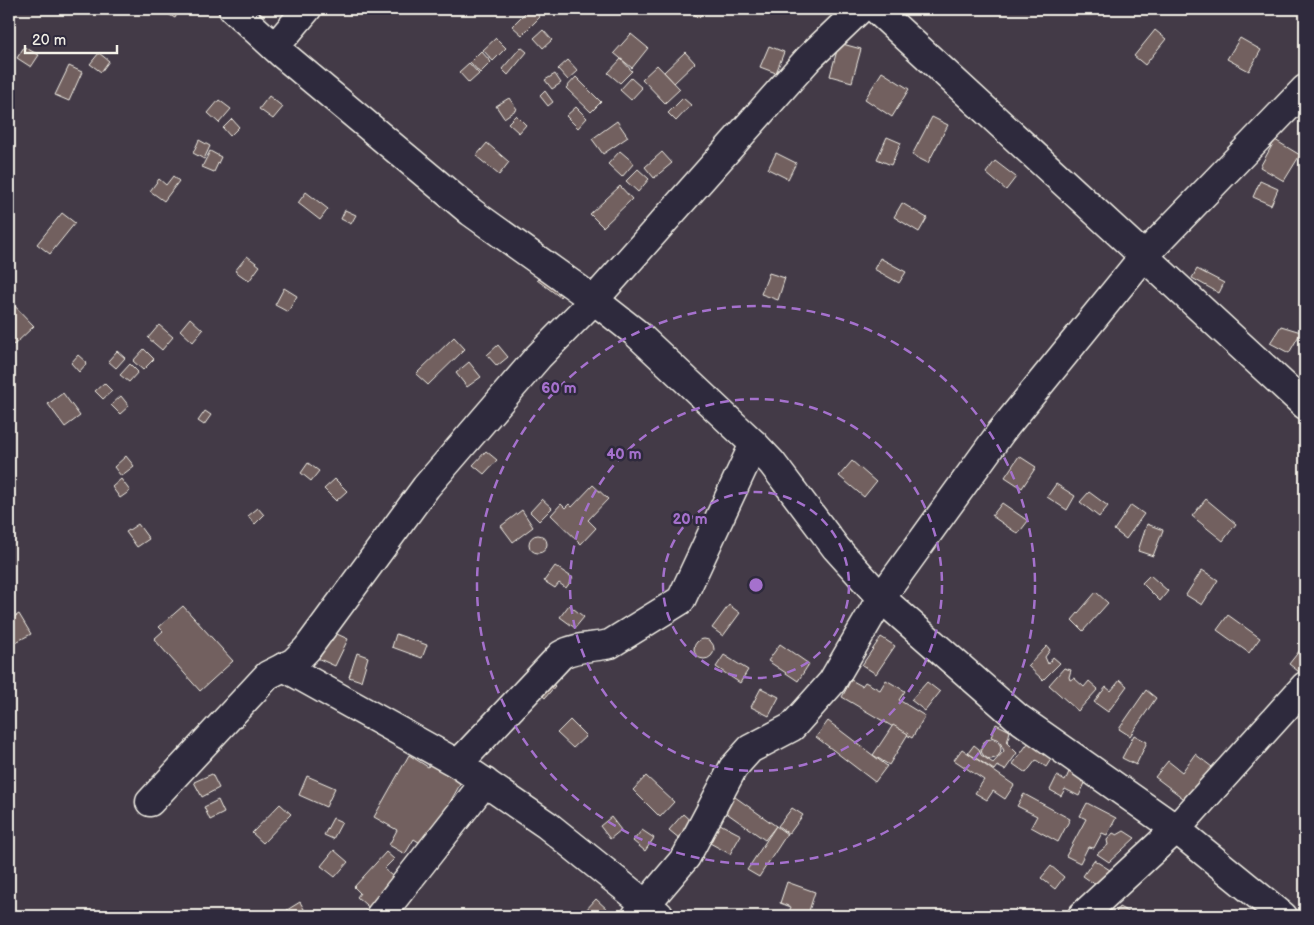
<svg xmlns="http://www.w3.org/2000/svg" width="1314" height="925" font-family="'Balsamiq Sans',sans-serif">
<rect width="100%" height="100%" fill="#433a47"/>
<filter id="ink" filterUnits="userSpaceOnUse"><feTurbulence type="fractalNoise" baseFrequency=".02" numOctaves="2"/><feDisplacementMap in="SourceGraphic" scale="10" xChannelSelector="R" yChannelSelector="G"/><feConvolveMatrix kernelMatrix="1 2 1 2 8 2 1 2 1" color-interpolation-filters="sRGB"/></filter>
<g filter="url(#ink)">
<g fill="#72605f" stroke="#f4f1e8">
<polygon points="159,9 180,9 175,18"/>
<polygon points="529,9 533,9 540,17 522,35 512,26"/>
<polygon points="692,9 707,9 698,18 690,10"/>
<polygon points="543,30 552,40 543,48 534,38"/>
<polygon points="1155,30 1166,39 1145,65 1134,56"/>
<polygon points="631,34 648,48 632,68 614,53"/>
<polygon points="496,38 506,48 493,61 483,50"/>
<polygon points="1240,38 1261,50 1249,71 1227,59"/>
<polygon points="839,43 861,49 852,82 830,76"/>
<polygon points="769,46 784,52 776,73 760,67"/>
<polygon points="24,47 39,55 31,67 17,58"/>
<polygon points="521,47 527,52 508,75 502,69"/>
<polygon points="481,51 491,62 480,73 470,62"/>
<polygon points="685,52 695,63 674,83 664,72"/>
<polygon points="99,53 109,61 101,72 90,64"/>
<polygon points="621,59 632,71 620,83 608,73"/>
<polygon points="568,60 578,71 568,80 558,69"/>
<polygon points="469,63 479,74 469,83 459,72"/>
<polygon points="657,65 680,89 665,103 642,79"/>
<polygon points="69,66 82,72 69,101 55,95"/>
<polygon points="882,72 909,89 892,117 865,99"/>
<polygon points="555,74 561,83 552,89 545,80"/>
<polygon points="576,77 601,102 591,112 566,88"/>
<polygon points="631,78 642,88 631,100 620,90"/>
<polygon points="545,91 553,102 548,106 540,96"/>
<polygon points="269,96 283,107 273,119 259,109"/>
<polygon points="509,98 517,109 504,118 496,106"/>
<polygon points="683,98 691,105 676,121 668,113"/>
<polygon points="219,100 231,109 219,123 208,113"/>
<polygon points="576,107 587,118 578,128 566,116"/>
<polygon points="516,115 526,125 519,133 508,123"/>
<polygon points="932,117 948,125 928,163 912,155"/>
<polygon points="232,119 239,127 230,136 223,128"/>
<polygon points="617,121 628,137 603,154 592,139"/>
<polygon points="887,137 901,143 891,165 877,159"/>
<polygon points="199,140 210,146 204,159 193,153"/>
<polygon points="1275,140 1300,155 1284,181 1260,167"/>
<polygon points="487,143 509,162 499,175 476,156"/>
<polygon points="210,151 221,157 214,172 202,167"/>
<polygon points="620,151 634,163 622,177 608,164"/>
<polygon points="662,152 672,163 654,178 645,167"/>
<polygon points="776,153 796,163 788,179 768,169"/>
<polygon points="995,161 1016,177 1006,190 986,173"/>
<polygon points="638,169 649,179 638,192 626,181"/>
<polygon points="173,176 179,181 164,201 150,191 159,179 166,185"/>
<polygon points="1260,181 1278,189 1271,205 1253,197"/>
<polygon points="620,186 632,199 603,227 590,214"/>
<polygon points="306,192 328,209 320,220 298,203"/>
<polygon points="902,203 927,218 919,232 894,217"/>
<polygon points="345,210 356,215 351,224 341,219"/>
<polygon points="62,213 75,223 50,254 37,244"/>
<polygon points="247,256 260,266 249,281 235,271"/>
<polygon points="880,258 906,272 899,283 874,269"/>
<polygon points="546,268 569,286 560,297 537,280"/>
<polygon points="1197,269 1224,283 1219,293 1192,278"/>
<polygon points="769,273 785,278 778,300 761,294"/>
<polygon points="284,288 297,296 288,312 275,305"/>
<polygon points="9,300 34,326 14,345 9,340"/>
<polygon points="190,318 203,330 193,342 180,330"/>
<polygon points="159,325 173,337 162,350 148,338"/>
<polygon points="1281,326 1301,332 1289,353 1270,343"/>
<polygon points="454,337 465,349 428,385 416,374"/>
<polygon points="498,345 508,357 497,366 487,355"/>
<polygon points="144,349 154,359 143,370 133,361"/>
<polygon points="117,351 125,358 116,368 108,361"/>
<polygon points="78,355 87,363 79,372 71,363"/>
<polygon points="469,362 481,377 467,387 456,373"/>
<polygon points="130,364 138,372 129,382 120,375"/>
<polygon points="104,383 112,391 103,399 95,391"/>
<polygon points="63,393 80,416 65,427 48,404"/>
<polygon points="121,396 129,406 120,414 111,405"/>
<polygon points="205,411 211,415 204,425 198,421"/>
<polygon points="486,451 497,460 484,474 473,465"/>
<polygon points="126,456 134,466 121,476 114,467"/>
<polygon points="1019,456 1036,467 1022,488 1005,477"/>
<polygon points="852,461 876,482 864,497 839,476"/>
<polygon points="308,463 319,471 311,481 301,473"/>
<polygon points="121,479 130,491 120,498 112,487"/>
<polygon points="335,479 347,491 336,501 324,489"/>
<polygon points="1056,484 1075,496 1067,510 1047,497"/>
<polygon points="593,485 608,499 588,520 596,528 581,544 551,515 561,504 565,508 569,504 572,507"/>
<polygon points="1089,492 1108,506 1099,517 1080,502"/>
<polygon points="542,499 552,508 539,521 530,512"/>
<polygon points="1206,499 1236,524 1223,541 1192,516"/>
<polygon points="1002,503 1028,521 1018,534 992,516"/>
<polygon points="1131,505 1144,514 1126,539 1114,530"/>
<polygon points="258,508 264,515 255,524 248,516"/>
<polygon points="522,510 533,527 513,542 501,526"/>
<polygon points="138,524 149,539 137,547 126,532"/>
<polygon points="1147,524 1163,530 1153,556 1138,551"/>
<circle cx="538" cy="544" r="9"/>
<polygon points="555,566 573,578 566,588 559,583 555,588 544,581"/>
<polygon points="1202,570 1218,580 1202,605 1186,595"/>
<polygon points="1150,575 1168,591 1160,601 1142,583"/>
<polygon points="1096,592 1108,603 1083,631 1072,620"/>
<polygon points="569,605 584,617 575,628 560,617"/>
<polygon points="729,605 740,613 723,636 712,628"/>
<polygon points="183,606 233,661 200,691 154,639 163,631 159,627"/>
<polygon points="19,614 31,634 14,643 9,634 9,620"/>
<polygon points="1228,615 1260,638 1249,653 1217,630"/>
<polygon points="328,630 348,639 335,666 315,657"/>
<polygon points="396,634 427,645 422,658 392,647"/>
<polygon points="881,637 895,646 876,674 862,665"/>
<circle cx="704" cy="649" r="10"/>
<polygon points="780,644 809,664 798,681 768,661"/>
<polygon points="1304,645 1305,646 1305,672 1303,675 1289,664"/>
<polygon points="1047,646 1050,650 1045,657 1048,664 1053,657 1060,663 1043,680 1028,666"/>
<polygon points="357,653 368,657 361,681 349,677"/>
<polygon points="724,655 748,670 740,683 716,667"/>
<polygon points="1064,668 1071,670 1069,677 1070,680 1074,678 1084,687 1089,681 1098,689 1078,711 1049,685"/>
<polygon points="543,676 555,686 545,698 533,688"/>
<polygon points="851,680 862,686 865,682 880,690 886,680 905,691 899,700 925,716 912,738 842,697"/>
<polygon points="1120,680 1127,686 1108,712 1094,702 1106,687 1111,691"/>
<polygon points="927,682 940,692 925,711 911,700"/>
<polygon points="761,688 779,697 769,716 751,707"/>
<polygon points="1146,690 1156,698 1130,736 1119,729"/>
<polygon points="570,720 586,736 573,748 557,733"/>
<polygon points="828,721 887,766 875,782 816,737"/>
<polygon points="996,724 1010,731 1007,743 1017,753 1005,770 997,766 994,770 968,753 974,745 979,749 981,755 993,763 1004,751 999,740 991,737"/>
<polygon points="893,725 908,734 889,765 873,755"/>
<polygon points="1134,735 1147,742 1136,765 1122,758"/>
<circle cx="991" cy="749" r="10"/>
<polygon points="1031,739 1053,756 1046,767 1036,760 1026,773 1013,764"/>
<polygon points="962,749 1014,785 1005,799 993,791 987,800 975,793 984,780 954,760"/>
<polygon points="1195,754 1216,770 1191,804 1155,777 1168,761 1182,772"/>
<polygon points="409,755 428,767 434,757 466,774 425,846 414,839 405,854 389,845 397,830 374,817"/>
<polygon points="1069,772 1086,781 1079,796 1065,789 1061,796 1050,790 1057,776 1065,781"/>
<polygon points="212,774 219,788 202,797 194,782"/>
<polygon points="307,776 335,788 326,807 299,795"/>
<polygon points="646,776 674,802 660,817 633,790"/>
<polygon points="728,792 776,826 765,840 718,807"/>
<polygon points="1024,794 1070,819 1058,842 1031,827 1037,816 1017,806"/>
<polygon points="218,800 224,813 210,820 204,807"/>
<polygon points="1087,803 1116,818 1107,835 1102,833 1094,848 1088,847 1080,863 1066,856 1086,819 1080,816"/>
<polygon points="280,804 291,814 263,843 252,833"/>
<polygon points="792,808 803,815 789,834 778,826"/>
<polygon points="683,814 694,824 680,839 669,830"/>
<polygon points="611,817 621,830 610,839 600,826"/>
<polygon points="333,818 342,822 333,839 324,835"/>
<polygon points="718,823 741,835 730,854 708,842"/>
<polygon points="776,826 787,834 759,877 747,870"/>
<polygon points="642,830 654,838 645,851 633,841"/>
<polygon points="1124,831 1135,838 1109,862 1097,854 1108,845 1107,840 1113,833 1117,835"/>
<polygon points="334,850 348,862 335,877 321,866"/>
<polygon points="386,852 394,859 384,869 400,883 374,912 357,897 360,893 354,887"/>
<polygon points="1094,860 1110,870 1099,887 1083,876"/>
<polygon points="1051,866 1064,877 1055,889 1041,878"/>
<polygon points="787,882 815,892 808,914 805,916 787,916 791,907 780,903"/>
<polygon points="596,899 608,910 603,916 591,916 585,911"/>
<polygon points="300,902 308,916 291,916 287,910"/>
<polygon points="1119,907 1136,916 1114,916"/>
</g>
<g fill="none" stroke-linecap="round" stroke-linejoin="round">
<defs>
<g id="street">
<polyline points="233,9 281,53 471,212 594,300 636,333 754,444 772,463 836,548 881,598 1018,718 1176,829 1283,916"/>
<polyline points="876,9 1305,405"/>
<polyline points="275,47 307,9"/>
<polyline points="284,667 458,764 547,825 659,915"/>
<path d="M 458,764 L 561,655 C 576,646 593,648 610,644 L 681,600 L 754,444"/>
<polyline points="150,802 268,675 294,662 307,649 426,487 538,357 594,300 809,58 860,9"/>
<polyline points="380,916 485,782"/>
<polyline points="636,916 686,857 733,768 750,749 792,727 832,682 881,598 1001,432 1144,256 1305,89"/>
<polyline points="1082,916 1176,829 1305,686"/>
</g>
</defs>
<use href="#street" stroke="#f4f1e8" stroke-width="31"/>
<use href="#street" stroke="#2f2a3d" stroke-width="28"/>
</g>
</g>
<g fill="none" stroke="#a571cd" stroke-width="2.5" stroke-dasharray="9 6">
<circle cx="756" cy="585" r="93"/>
<circle cx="756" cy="585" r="186"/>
<circle cx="756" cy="585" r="279"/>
</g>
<circle cx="756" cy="585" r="8" fill="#a571cd" stroke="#2f2a3d" stroke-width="2.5"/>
<g font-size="15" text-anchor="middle" font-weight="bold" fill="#a571cd" stroke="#2f2a3d" stroke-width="5" stroke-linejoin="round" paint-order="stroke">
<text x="559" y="393">60 m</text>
<text x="624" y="459">40 m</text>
<text x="690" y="524">20 m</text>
</g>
<rect width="1314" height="925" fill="none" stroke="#2f2a3d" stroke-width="30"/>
<rect x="15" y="15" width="1284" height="895" fill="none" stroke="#f4f1e8" stroke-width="2" filter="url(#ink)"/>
<path d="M25 45v8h92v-8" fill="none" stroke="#f4f1e8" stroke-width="2.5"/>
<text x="32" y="45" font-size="15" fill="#f4f1e8" stroke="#2f2a3d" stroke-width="4" paint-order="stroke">20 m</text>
</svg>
